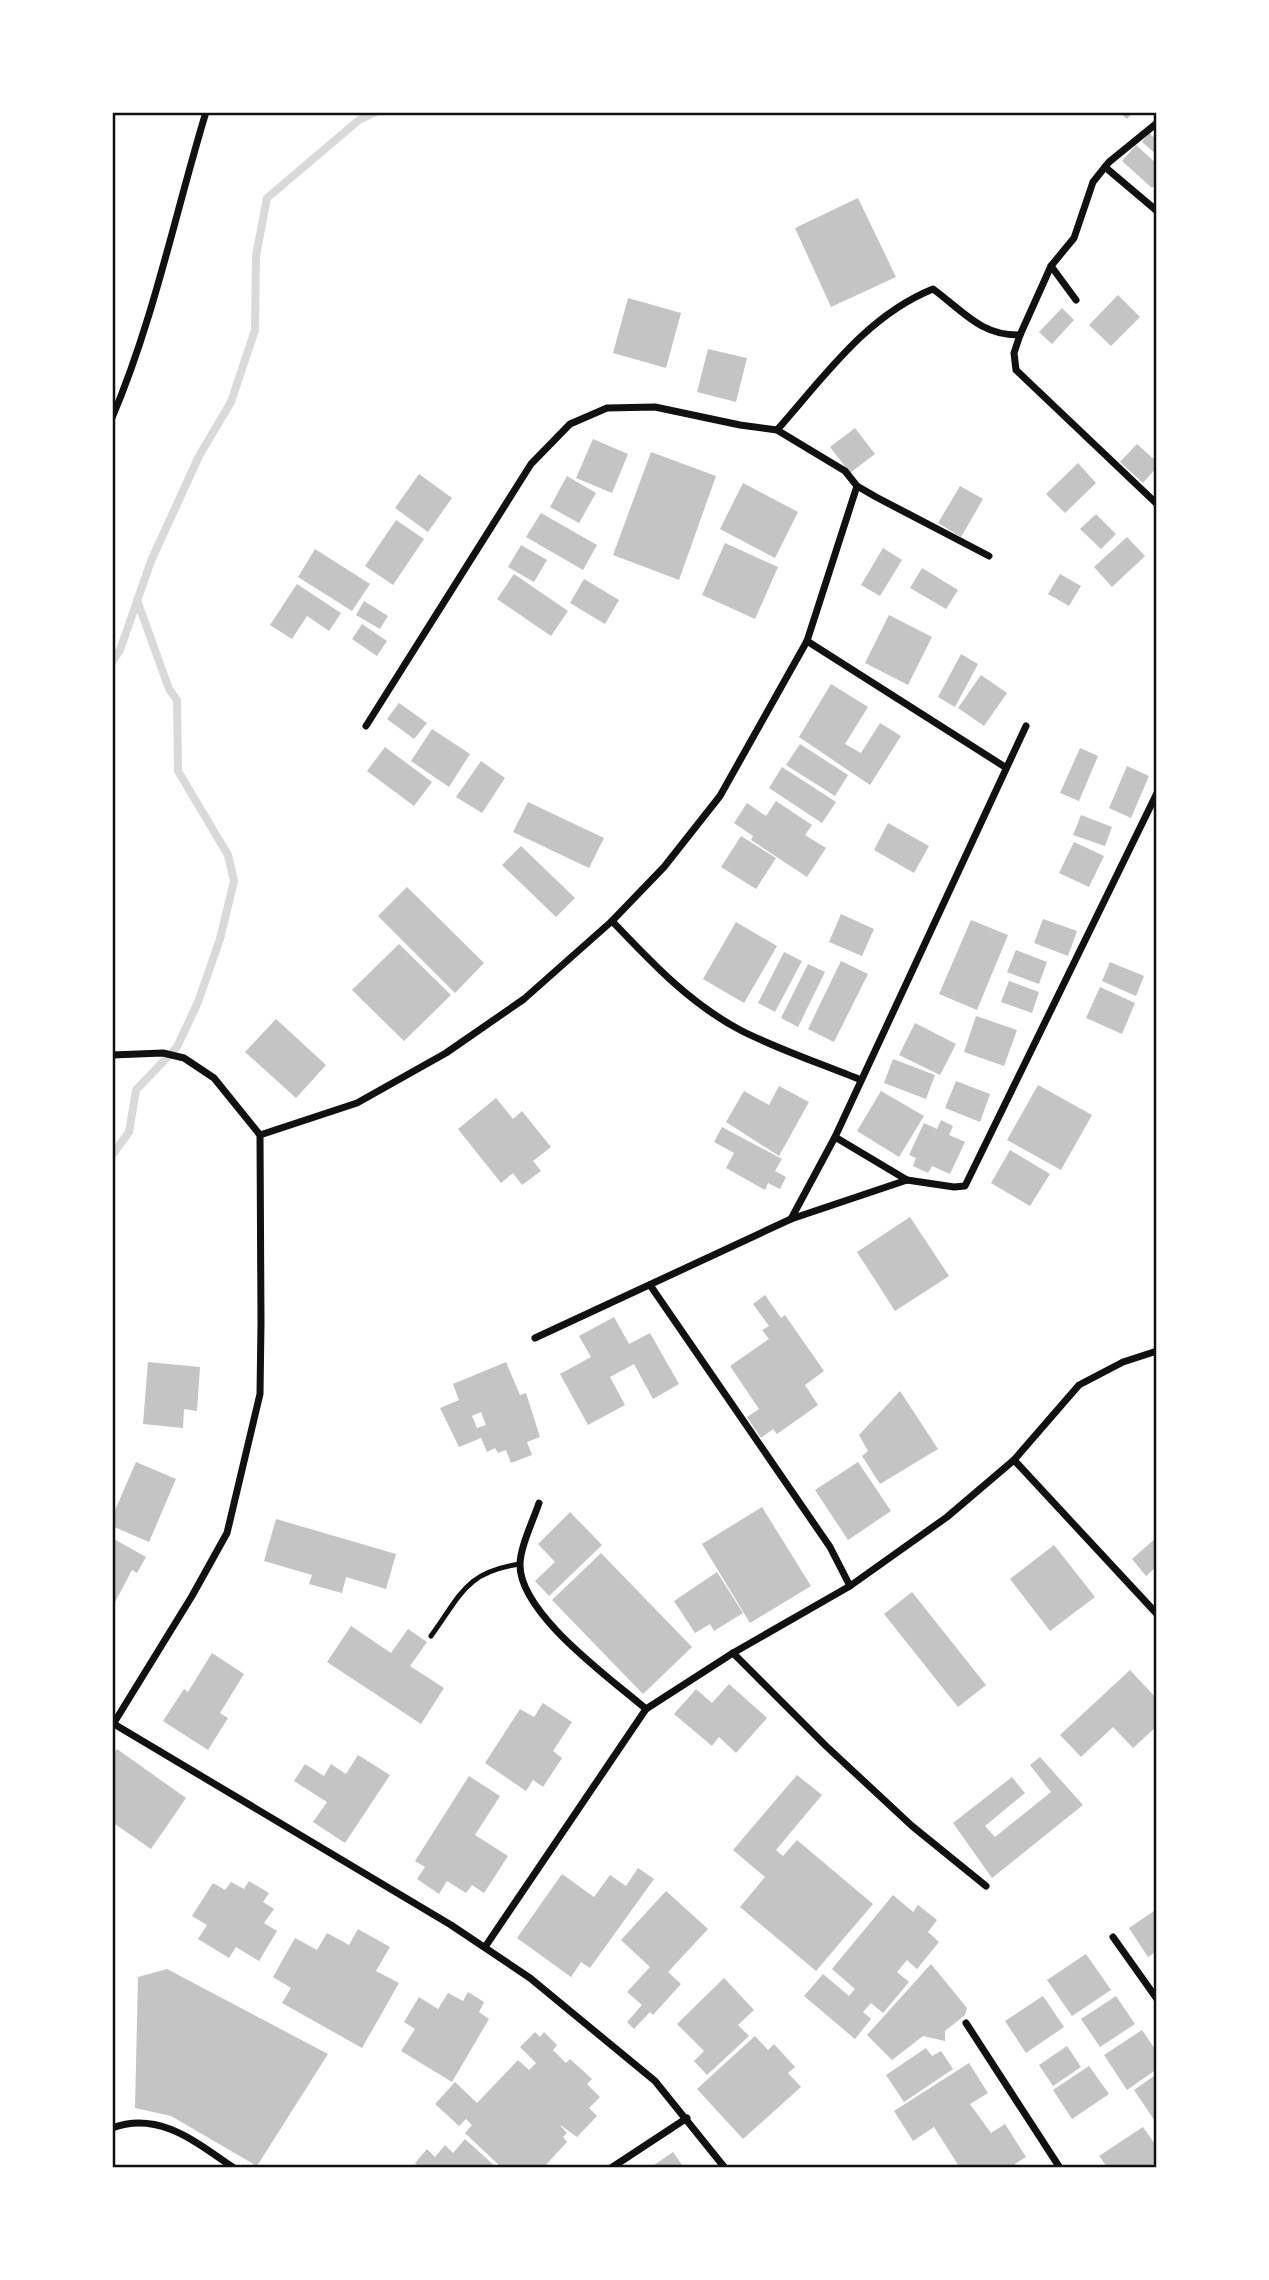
<svg xmlns="http://www.w3.org/2000/svg" width="1269" height="2280" font-family="'Source Serif 4',serif">
<rect width="100%" height="100%" fill="#fff"/>
<g fill="none" stroke-linecap="round" stroke-linejoin="round">
<g stroke="#d9d9d9" stroke-width="8">
<polyline points="112,662 120,650 151,561 199,456 231,402 255,330 256,256 267,198 359,120 376,112"/>
<polyline points="112,1155 129,1132 136,1090 177,1047 198,1002 220,939 234,881 228,855 178,771 177,700 169,689 137,600"/>
</g>
</g>
<g fill="#c4c4c4" fill-rule="evenodd">
<polygon points="1119,112 1133,112 1127,119"/>
<polygon points="1149,133 1157,140 1157,155 1142,142"/>
<polygon points="1136,145 1157,164 1157,183 1152,188 1122,161"/>
<polygon points="858,198 896,277 831,307 795,228"/>
<polygon points="1118,295 1140,317 1111,346 1089,325"/>
<polygon points="628,298 681,313 666,368 613,353"/>
<polygon points="1062,308 1074,320 1052,344 1039,332"/>
<polygon points="708,349 747,358 736,402 697,392"/>
<polygon points="855,428 875,454 850,473 830,447"/>
<polygon points="593,439 628,454 612,493 576,478"/>
<polygon points="1137,444 1157,462 1157,467 1143,483 1120,462"/>
<polygon points="651,452 716,476 679,580 613,555"/>
<polygon points="1078,463 1096,483 1065,513 1046,494"/>
<polygon points="419,474 452,498 428,532 395,508"/>
<polygon points="567,476 596,493 579,523 550,507"/>
<polygon points="743,483 798,512 775,558 720,529"/>
<polygon points="960,486 983,499 961,537 938,523"/>
<polygon points="541,513 597,545 583,570 526,537"/>
<polygon points="1096,514 1116,534 1101,549 1080,529"/>
<polygon points="396,520 424,539 393,585 365,566"/>
<polygon points="1127,537 1145,556 1112,587 1094,567"/>
<polygon points="725,543 778,567 755,619 702,595"/>
<polygon points="521,545 547,560 534,582 508,567"/>
<polygon points="883,548 902,560 880,596 861,585"/>
<polygon points="315,549 370,584 352,611 298,577"/>
<polygon points="922,568 958,590 946,609 910,588"/>
<polygon points="514,574 568,611 551,636 497,599"/>
<polygon points="1060,574 1081,586 1069,606 1048,594"/>
<polygon points="584,579 619,600 605,624 570,603"/>
<polygon points="297,584 341,613 329,631 307,616 292,639 270,625"/>
<polygon points="364,601 388,616 380,629 356,615"/>
<polygon points="889,615 932,637 908,685 865,663"/>
<polygon points="362,624 387,641 377,656 352,639"/>
<polygon points="961,654 978,664 955,707 938,697"/>
<polygon points="981,675 1007,693 984,726 958,708"/>
<polygon points="831,684 868,707 845,744 861,753 880,723 901,736 870,785 799,737"/>
<polygon points="399,703 427,723 414,739 387,719"/>
<polygon points="432,729 470,754 449,787 411,761"/>
<polygon points="800,744 848,775 835,796 786,765"/>
<polygon points="385,747 432,782 414,806 367,771"/>
<polygon points="1080,748 1098,756 1079,801 1060,793"/>
<polygon points="481,761 505,778 482,813 456,797"/>
<polygon points="1127,766 1149,776 1131,818 1109,808"/>
<polygon points="782,767 836,802 822,823 769,788"/>
<polygon points="776,801 812,825 805,835 826,848 807,877 751,840 753,836 734,823 747,803 766,816"/>
<polygon points="528,802 604,838 589,868 513,832"/>
<polygon points="1081,815 1112,827 1105,846 1073,835"/>
<polygon points="888,823 929,846 914,873 874,850"/>
<polygon points="741,836 776,858 756,889 721,867"/>
<polygon points="1074,842 1104,856 1089,887 1059,873"/>
<polygon points="521,846 575,898 556,917 502,865"/>
<polygon points="407,887 484,963 455,993 378,916"/>
<polygon points="841,914 874,929 862,956 829,942"/>
<polygon points="1043,919 1077,931 1068,956 1034,943"/>
<polygon points="971,920 1008,935 977,1010 939,994"/>
<polygon points="736,922 777,946 744,1003 703,979"/>
<polygon points="399,944 451,995 404,1041 352,990"/>
<polygon points="1016,950 1047,962 1039,984 1007,972"/>
<polygon points="784,952 802,961 775,1012 758,1003"/>
<polygon points="841,961 868,974 834,1042 808,1029"/>
<polygon points="1110,962 1144,976 1136,996 1102,981"/>
<polygon points="808,964 825,972 798,1027 781,1018"/>
<polygon points="1009,981 1039,992 1032,1013 1001,1002"/>
<polygon points="1100,987 1135,1003 1122,1034 1086,1018"/>
<polygon points="976,1016 1017,1030 1004,1066 964,1052"/>
<polygon points="276,1019 326,1065 296,1098 245,1052"/>
<polygon points="915,1023 956,1044 940,1075 899,1055"/>
<polygon points="893,1059 935,1075 926,1099 884,1083"/>
<polygon points="956,1081 990,1094 980,1122 945,1108"/>
<polygon points="1038,1085 1092,1115 1061,1170 1007,1140"/>
<polygon points="779,1086 809,1102 779,1156 726,1122 744,1091 769,1105"/>
<polygon points="881,1091 924,1116 899,1157 857,1131"/>
<polygon points="496,1098 513,1119 522,1111 551,1147 533,1161 541,1171 522,1185 513,1173 501,1183 458,1129"/>
<polygon points="941,1120 953,1126 949,1135 965,1142 950,1174 932,1166 928,1173 913,1166 916,1158 909,1155 924,1123 937,1129"/>
<polygon points="722,1127 782,1159 775,1171 786,1177 780,1189 768,1183 765,1190 726,1168 734,1153 714,1142"/>
<polygon points="1010,1150 1050,1174 1030,1206 991,1183"/>
<polygon points="910,1217 949,1276 895,1311 857,1252"/>
<polygon points="765,1295 781,1318 785,1315 824,1371 805,1385 818,1405 777,1434 773,1429 761,1438 747,1417 759,1409 730,1366 769,1339 762,1330 769,1326 753,1304"/>
<polygon points="614,1317 629,1344 650,1333 679,1384 653,1399 634,1364 610,1377 625,1405 588,1425 560,1374 591,1357 579,1336"/>
<polygon points="148,1362 200,1367 197,1411 184,1409 183,1428 143,1424"/>
<path d="M 506,1362 L 520,1395 L 526,1393 L 540,1437 L 527,1442 L 532,1455 L 511,1463 L 506,1450 L 498,1453 L 495,1448 L 487,1452 L 481,1438 L 459,1447 L 440,1408 L 459,1400 L 453,1384 ZM 481,1412 L 486,1425 L 477,1428 L 472,1416 Z"/>
<polygon points="900,1391 938,1449 880,1484 862,1456 868,1451 859,1435"/>
<polygon points="136,1462 176,1479 149,1542 112,1526 112,1517"/>
<polygon points="858,1462 891,1511 848,1540 815,1490"/>
<polygon points="762,1507 811,1586 750,1623 702,1544"/>
<polygon points="570,1512 602,1545 549,1596 535,1581 555,1562 538,1544"/>
<polygon points="276,1519 396,1554 386,1589 346,1577 342,1593 309,1584 312,1575 264,1561"/>
<polygon points="1157,1537 1157,1566 1146,1576 1132,1559"/>
<polygon points="112,1538 146,1557 137,1573 132,1570 112,1608"/>
<polygon points="1054,1545 1095,1597 1050,1631 1010,1579"/>
<polygon points="601,1553 692,1647 643,1694 552,1600"/>
<polygon points="717,1572 743,1613 714,1631 710,1624 695,1633 674,1601"/>
<polygon points="912,1592 986,1685 958,1707 884,1614"/>
<polygon points="351,1626 391,1653 408,1629 427,1642 410,1666 444,1688 421,1724 327,1662"/>
<polygon points="212,1653 244,1674 220,1713 228,1718 208,1750 163,1721 184,1689 188,1692"/>
<polygon points="1130,1670 1157,1699 1157,1726 1133,1748 1113,1727 1081,1757 1060,1735"/>
<polygon points="729,1684 767,1718 736,1753 719,1737 712,1746 674,1714 696,1689 712,1703"/>
<polygon points="543,1703 572,1722 553,1751 562,1758 543,1787 533,1780 526,1791 485,1763 520,1709 534,1717"/>
<polygon points="117,1749 186,1798 151,1849 112,1822 112,1756"/>
<polygon points="358,1755 390,1775 345,1843 313,1822 327,1802 294,1781 305,1764 324,1776 331,1764 346,1774"/>
<polygon points="1040,1757 1083,1805 992,1878 953,1823 1012,1777 1025,1793 985,1826 995,1837 1051,1792 1030,1765"/>
<polygon points="797,1775 822,1795 776,1850 783,1856 797,1840 873,1904 816,1971 740,1907 765,1877 733,1850"/>
<polygon points="469,1776 500,1796 475,1835 508,1856 484,1893 472,1885 466,1893 447,1881 439,1894 417,1879 425,1867 415,1861"/>
<polygon points="638,1868 654,1879 590,1968 581,1962 571,1977 517,1938 562,1874 594,1897 610,1875 626,1886"/>
<polygon points="249,1881 269,1893 263,1902 274,1909 264,1923 277,1931 259,1961 236,1947 229,1958 198,1939 207,1925 192,1916 213,1883 225,1890 231,1882 244,1889"/>
<polygon points="666,1891 708,1929 668,1972 681,1984 653,2015 650,2012 634,2029 627,2022 642,2005 627,1992 650,1967 621,1940"/>
<polygon points="893,1895 913,1912 918,1905 937,1920 928,1932 939,1942 917,1969 907,1960 897,1972 909,1982 883,2013 871,2003 863,2012 871,2019 855,2039 804,1996 823,1974 849,1996 855,1989 832,1969"/>
<polygon points="1157,1909 1157,1951 1148,1957 1129,1928"/>
<polygon points="358,1929 390,1947 376,1971 399,1983 362,2048 282,2003 291,1988 273,1977 295,1938 317,1950 327,1933 349,1945"/>
<polygon points="1086,1954 1111,1990 1072,2016 1047,1980"/>
<polygon points="931,1964 967,2008 965,2015 945,2031 945,2041 923,2036 892,2060 867,2035"/>
<polygon points="167,1969 328,2054 257,2166 171,2116 135,2108 138,1977"/>
<polygon points="724,1978 754,2010 738,2025 749,2036 707,2075 694,2061 704,2051 677,2024"/>
<polygon points="468,1992 484,2002 479,2012 489,2019 452,2082 401,2051 415,2029 404,2022 419,1997 438,2009 448,1993 463,2001"/>
<polygon points="1043,1996 1064,2027 1026,2053 1005,2021"/>
<polygon points="1116,1996 1135,2024 1100,2047 1081,2019"/>
<polygon points="1142,2030 1157,2052 1157,2069 1127,2090 1104,2055"/>
<polygon points="535,2032 540,2037 544,2032 557,2045 553,2050 566,2063 570,2059 592,2079 587,2084 600,2097 589,2108 597,2116 577,2137 559,2124 567,2133 563,2137 567,2142 543,2168 502,2168 465,2133 472,2125 466,2119 459,2126 435,2104 455,2082 477,2103 518,2060 529,2070 536,2063 520,2047"/>
<polygon points="755,2036 768,2050 774,2044 795,2067 788,2073 801,2087 743,2139 697,2089"/>
<polygon points="1067,2046 1081,2067 1053,2086 1039,2065"/>
<polygon points="926,2048 932,2056 941,2051 953,2069 904,2102 886,2075"/>
<polygon points="969,2063 988,2093 970,2104 991,2133 1005,2124 1026,2157 1015,2164 1018,2168 960,2168 934,2127 913,2141 894,2111"/>
<polygon points="1089,2066 1109,2094 1072,2119 1053,2090"/>
<polygon points="1157,2074 1157,2124 1134,2090"/>
<polygon points="1143,2127 1157,2147 1157,2162 1148,2168 1108,2168 1099,2156"/>
<polygon points="465,2139 497,2168 420,2168 415,2163 427,2149 435,2157 445,2145 453,2153"/>
<polygon points="673,2152 684,2168 650,2168"/>
</g>
<g fill="none" stroke-linecap="round" stroke-linejoin="round">
<path stroke="#111" stroke-width="5" d="M 431,1636 C 461,1595 465,1572 520,1564"/>
<g stroke="#111" stroke-width="7">
<polyline points="1157,123 1109,162 1093,182 1074,238 1051,266 1020,335 1014,353 1016,370 1157,504"/>
<polyline points="1105,167 1157,211"/>
<polyline points="1051,266 1076,300"/>
<path d="M 112,418 C 154,319 175,214 206,112"/>
<path d="M 777,430 C 824,377 866,316 933,289 C 963,311 981,336 1020,335"/>
<polyline points="807,641 1005,767"/>
<polyline points="366,726 531,464 570,424 607,408 655,407 740,425 777,430 845,471 857,486 876,497 989,556"/>
<path d="M 612,921 C 652,963 690,1004 742,1031 C 780,1050 822,1064 861,1080"/>
<polyline points="112,1055 163,1053 184,1058 214,1078 260,1135 261,1323 260,1394 227,1533 192,1596 112,1726"/>
<polyline points="260,1135 357,1103 446,1053 524,999 612,921 664,867 720,796 807,641 857,486"/>
<polyline points="835,1137 907,1180"/>
<polyline points="791,1219 907,1180 954,1187 965,1186 1157,793"/>
<polyline points="650,1285 830,1547 850,1586"/>
<polyline points="535,1338 791,1219 835,1137 1026,726"/>
<polyline points="1014,1460 1157,1614"/>
<path d="M 539,1503 C 533,1521 520,1547 520,1565 C 520,1614 610,1678 646,1709"/>
<polyline points="733,1653 826,1746 912,1826 986,1886"/>
<polyline points="114,1724 451,1925 530,1978 655,2081 725,2168"/>
<polyline points="1113,1937 1157,1999"/>
<polyline points="485,1947 646,1709 733,1653 850,1586 947,1517 1014,1460 1079,1385 1123,1362 1157,1351"/>
<polyline points="966,2023 1060,2168"/>
<path d="M 112,2128 C 159,2110 197,2143 234,2168"/>
<polyline points="611,2168 687,2118"/>
</g>
</g>
<rect width="1269" height="2280" fill="none" stroke="#ffffff" stroke-width="228"/>
<rect x="114" y="114" width="1041" height="2052" fill="none" stroke="#111" stroke-width="2.5"/>
</svg>
